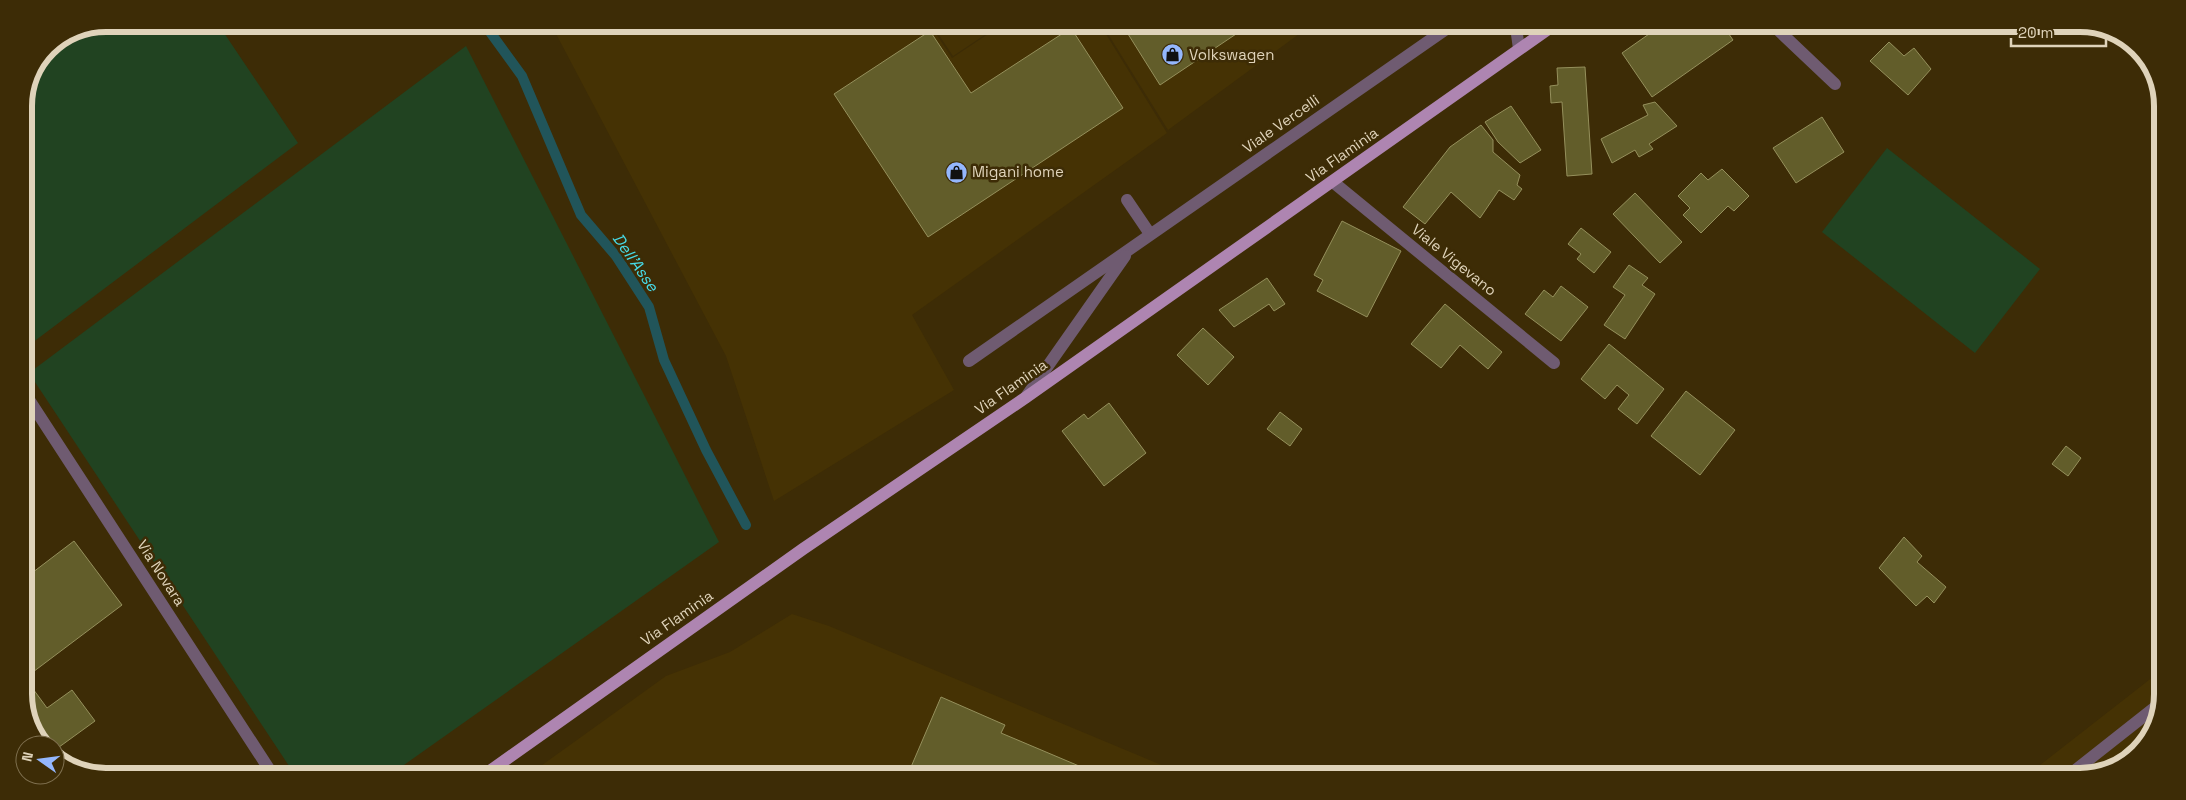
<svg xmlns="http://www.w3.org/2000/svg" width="2186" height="800" font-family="'Space Grotesk',sans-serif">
<rect width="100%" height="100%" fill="#3d2c06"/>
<g fill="#453204">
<polygon points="563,25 931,26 952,58 1000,26 1101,26 1167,133 912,315 954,390 774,501 726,356 554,30"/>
<polygon points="933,26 998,26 953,56"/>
<polygon points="1103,26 1310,26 1168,130"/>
<polygon points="792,614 829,626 1183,774 531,773 666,676 730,652"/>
<polygon points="2158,673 2158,721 2126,762 2080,776 2026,776"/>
</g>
<g fill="#214321">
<polygon points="106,24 218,24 298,143 24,349 24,101 48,48"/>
<polygon points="466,46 719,542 394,772 293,772 29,373"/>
<polygon points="1887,148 2040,269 1975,353 1822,232"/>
</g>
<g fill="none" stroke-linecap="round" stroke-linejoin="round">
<polyline stroke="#21555a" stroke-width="10" points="485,25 522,76 581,215 616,256 649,307 664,360 706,450 746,525"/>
</g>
<g fill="#625d2a" stroke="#95905c">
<polygon points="1123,26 1248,26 1160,85"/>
<polygon points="1659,27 1724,27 1733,40 1652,97 1622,53"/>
<polygon points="1071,28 1123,108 928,237 834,94 930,31 971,93"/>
<polygon points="1889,42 1904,56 1914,48 1931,69 1908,95 1870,61"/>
<polygon points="1585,67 1592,174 1567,176 1562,102 1551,103 1550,86 1558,85 1557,68"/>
<polygon points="1655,102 1677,126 1649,144 1653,149 1639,157 1635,150 1612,163 1601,139 1648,115 1643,105"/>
<polygon points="1511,106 1541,150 1520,163 1498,142 1485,122"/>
<polygon points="1822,117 1844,152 1796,183 1773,148"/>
<polygon points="1481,125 1493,140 1493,152 1520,175 1517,185 1522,189 1514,200 1499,190 1480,218 1451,192 1425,224 1403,207 1450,147"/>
<polygon points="1722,169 1749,196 1734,211 1728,206 1701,233 1683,215 1690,208 1678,196 1701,173 1708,180"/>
<polygon points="1635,193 1682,242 1660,263 1613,214"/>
<polygon points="1342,221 1401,251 1367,317 1317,291 1323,280 1314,275"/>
<polygon points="1581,228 1611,252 1594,273 1577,259 1581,254 1568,244"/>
<polygon points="1629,265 1648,278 1642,285 1655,294 1625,339 1604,325 1625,295 1613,287"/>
<polygon points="1267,278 1285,304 1274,311 1269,304 1234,327 1219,310"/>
<polygon points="1561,286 1588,307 1561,341 1525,314 1544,290 1553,297"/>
<polygon points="1445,304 1502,352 1488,369 1460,345 1441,368 1411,344"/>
<polygon points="1203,328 1234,357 1208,385 1177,355"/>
<polygon points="1609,344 1664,389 1637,424 1618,409 1629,395 1617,385 1605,399 1581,379"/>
<polygon points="1686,391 1735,430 1700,475 1651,436"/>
<polygon points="1109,403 1146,453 1104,486 1062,431 1084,414 1088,419"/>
<polygon points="1280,412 1302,429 1290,446 1267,429"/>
<polygon points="2066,446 2081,458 2068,476 2052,464"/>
<polygon points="1904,537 1922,556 1917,562 1946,587 1934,603 1927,596 1916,606 1879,568"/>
<polygon points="74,541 122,605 25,678 47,708 72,690 95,721 55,750 55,745 41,744 24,700 24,579"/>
<polygon points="941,697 1005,725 1001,733 1098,774 908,774"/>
</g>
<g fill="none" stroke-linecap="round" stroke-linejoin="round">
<g stroke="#6f5b71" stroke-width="12">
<polyline points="1775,27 1835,84"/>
<polyline points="1127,200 1150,234"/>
<polyline points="2068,776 2158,705"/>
</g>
<g stroke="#6f5b71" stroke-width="12">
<polyline points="1333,182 1554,363"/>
<polyline points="969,361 1449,27"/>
<polyline points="24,392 271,772"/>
<polyline points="1026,397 1125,256"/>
</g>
<polyline stroke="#6f5b71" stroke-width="12" points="1516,27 1519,49"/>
<polyline stroke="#ae85b1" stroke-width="12" points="487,773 803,549 1025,398 1551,27"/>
</g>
<defs>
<symbol id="shop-disc" viewBox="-11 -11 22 22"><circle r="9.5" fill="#94b7fd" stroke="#3d2c06"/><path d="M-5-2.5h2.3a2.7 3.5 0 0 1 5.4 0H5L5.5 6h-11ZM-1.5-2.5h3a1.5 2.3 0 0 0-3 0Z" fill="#111"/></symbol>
</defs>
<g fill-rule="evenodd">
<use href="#shop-disc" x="1160" y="42" width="25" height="25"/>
<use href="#shop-disc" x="944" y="160" width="25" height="25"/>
</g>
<g text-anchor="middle" stroke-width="5" stroke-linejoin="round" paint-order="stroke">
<g font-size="15" fill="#dfd3ba" stroke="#3d2c06" text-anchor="start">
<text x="1189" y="60">Volkswagen</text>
<text x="972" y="177">Migani home</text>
</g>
<g font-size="15" fill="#dfd3ba" stroke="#3d2c06">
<text transform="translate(1281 124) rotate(-35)" y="5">Viale Vercelli</text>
<text transform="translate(1342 155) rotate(-35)" y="5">Via Flaminia</text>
<text transform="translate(1454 260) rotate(39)" y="5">Viale Vigevano</text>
<text transform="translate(1011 387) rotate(-35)" y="5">Via Flaminia</text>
<text transform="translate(161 573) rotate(57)" y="5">Via Novara</text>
<text transform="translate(677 618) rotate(-35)" y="5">Via Flaminia</text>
</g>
<g font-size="16" font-style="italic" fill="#47dae7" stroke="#3d2c06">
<text transform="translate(636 262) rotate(55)" y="6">Dell'Asse</text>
</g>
</g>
<path d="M0 0H2186V800H0ZM106 32H2080A74 74 0 0 1 2154 106V694A74 74 0 0 1 2080 768H106A74 74 0 0 1 32 694V106A74 74 0 0 1 106 32Z" fill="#3d2c06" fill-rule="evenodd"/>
<path fill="none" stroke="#dfd3ba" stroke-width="6" d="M106 32H2080A74 74 0 0 1 2154 106V694A74 74 0 0 1 2080 768H106A74 74 0 0 1 32 694V106A74 74 0 0 1 106 32Z"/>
<g transform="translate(40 760) rotate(284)"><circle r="24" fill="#3d2c06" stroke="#7e6f4e"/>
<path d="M0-4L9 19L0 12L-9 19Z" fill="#94b7fd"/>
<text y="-8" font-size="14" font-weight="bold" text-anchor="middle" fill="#dfd3ba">N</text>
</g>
<path d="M2011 38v8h95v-8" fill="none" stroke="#dfd3ba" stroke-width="2.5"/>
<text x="2018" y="38" font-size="15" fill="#dfd3ba" stroke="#3d2c06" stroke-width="4" paint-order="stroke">20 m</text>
</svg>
